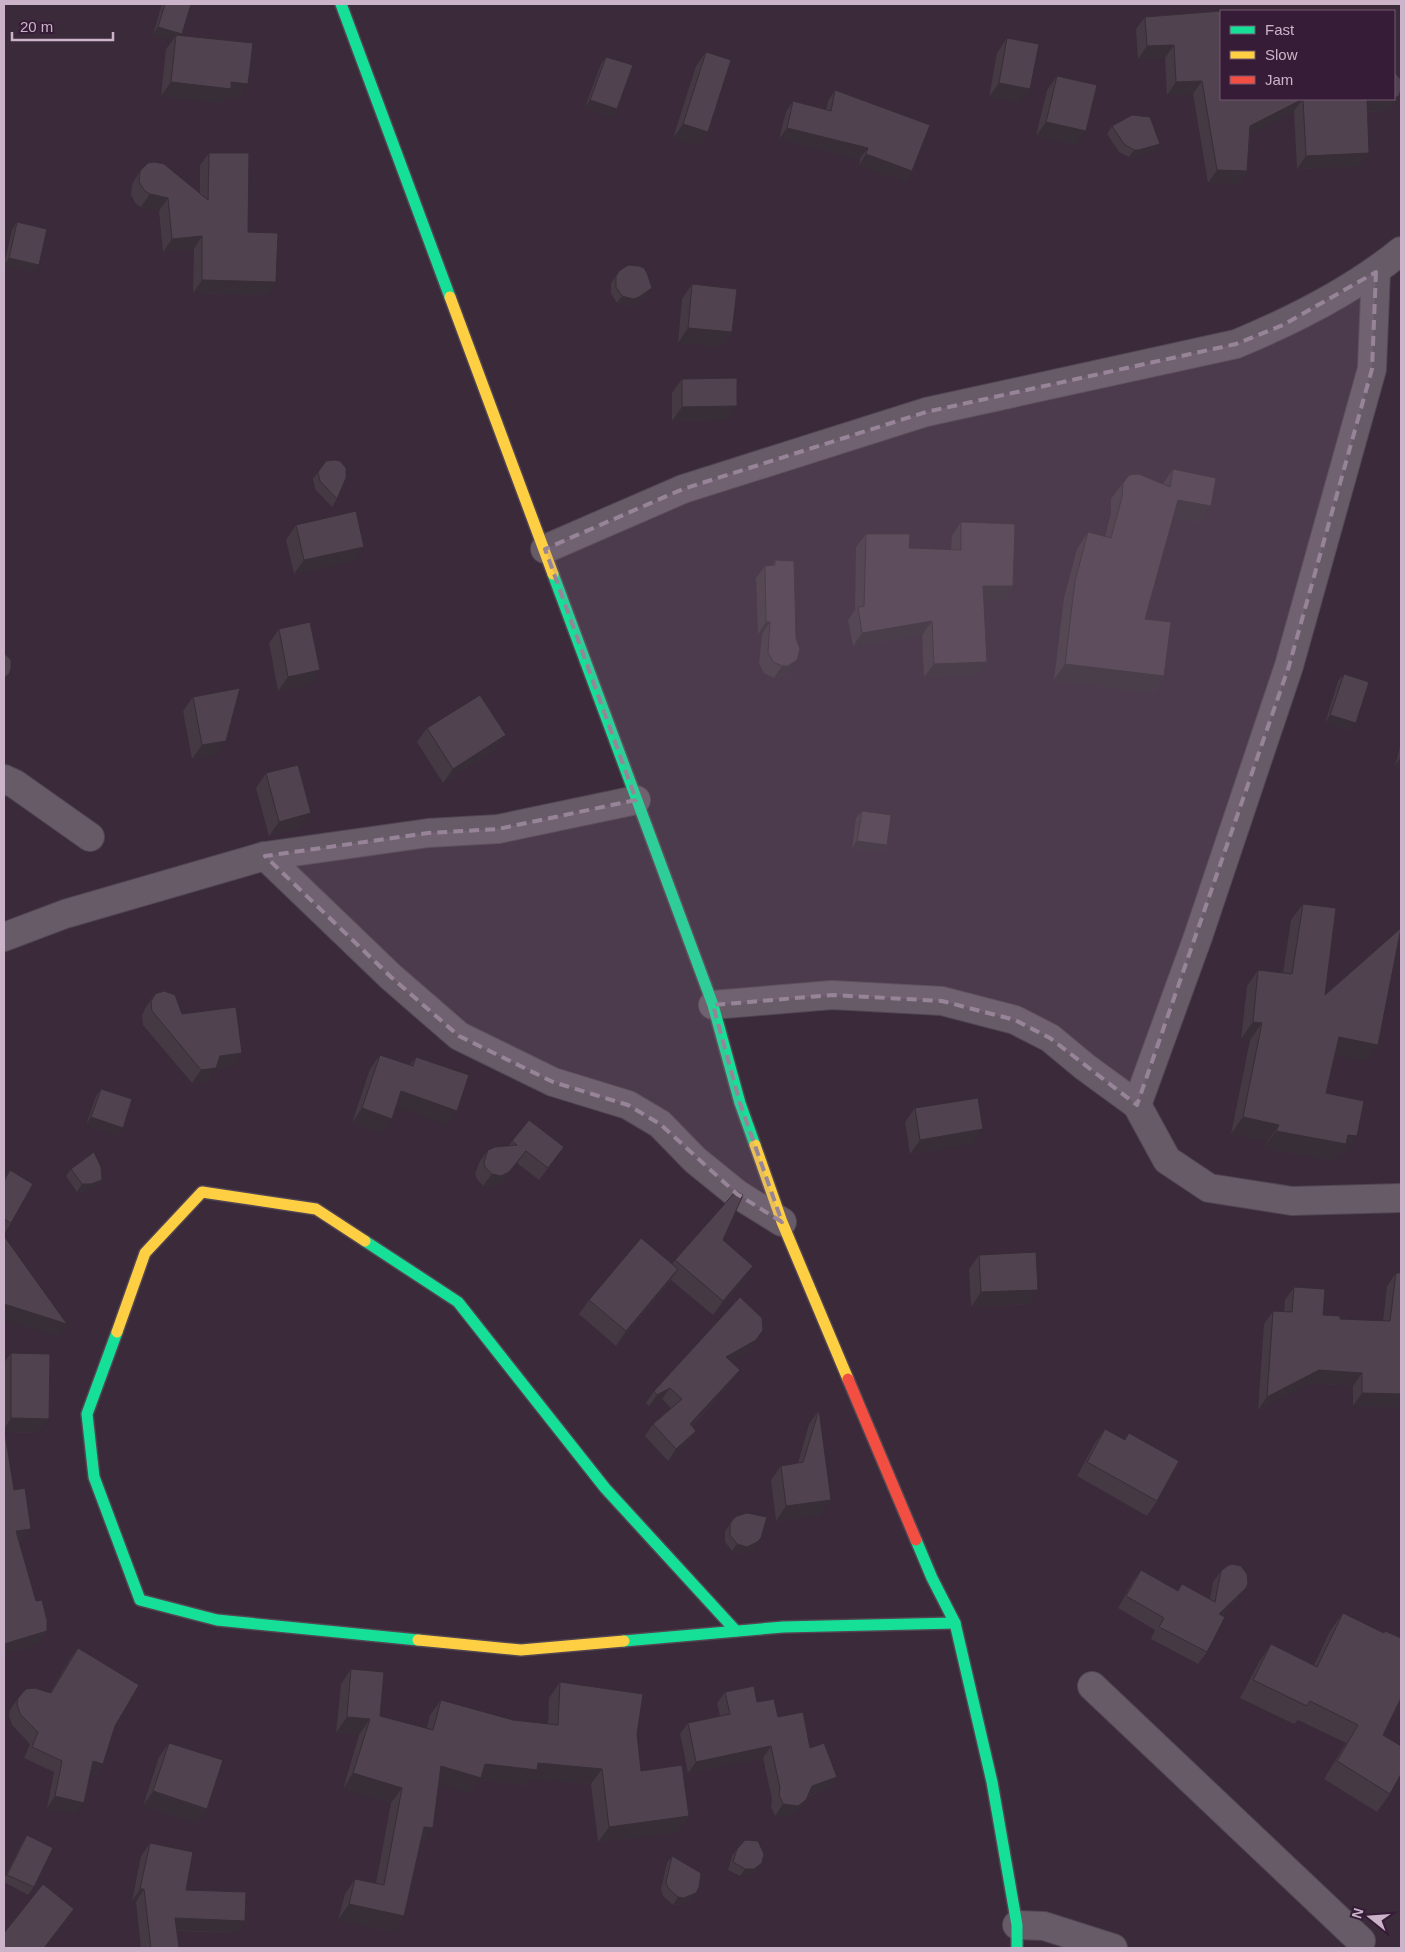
<svg xmlns="http://www.w3.org/2000/svg" width="1405" height="1952" font-family="Helvetica,sans-serif">
<rect width="100%" height="100%" fill="#3a2a3a"/>
<g fill="none" stroke-linecap="round" stroke-linejoin="round">
<defs>
<g id="street">
<path d="M 545,549 L 683,489 L 926,412 L 1236,344 C 1294,320 1352,291 1401,251"/>
<polyline points="4,779 15,784 90,837"/>
<polyline points="265,856 391,977 459,1036 553,1082 628,1105 660,1124 695,1160 737,1194 782,1222"/>
<polyline points="4,937 65,914 265,856 428,833 498,829 636,800"/>
<polyline points="713,1005 832,995 942,1001 1015,1020 1050,1038 1085,1067 1137,1105 1167,1160 1209,1188 1292,1201 1401,1198"/>
<polyline points="1137,1105 1198,937 1289,666 1372,369 1376,272"/>
<polyline points="1092,1686 1361,1941"/>
<polyline points="1017,1925 1044,1926 1113,1948"/>
</g>
<g id="fast">
<polyline points="341,4 450,297"/>
<polyline points="553,574 713,1005 740,1103 755,1145"/>
<polyline points="365,1241 458,1302 605,1488 736,1631"/>
<polyline points="117,1332 87,1414 94,1477 140,1600 217,1620 418,1640"/>
<polyline points="916,1540 932,1578 955,1623 992,1782 1017,1925 1017,1948"/>
<polyline points="624,1641 783,1627 955,1623"/>
</g>
<g id="slow">
<polyline points="450,297 553,574"/>
<polyline points="755,1145 782,1222 848,1379"/>
<polyline points="117,1332 145,1253 202,1192 316,1209 365,1241"/>
<polyline points="418,1640 521,1650 624,1641"/>
</g>
<polyline id="jam" points="848,1379 916,1540"/>
</defs>
<use href="#street" stroke="#524652" stroke-width="30"/>
<use href="#fast" stroke="#524652" stroke-width="14"/>
<use href="#slow" stroke="#524652" stroke-width="14"/>
<use href="#jam" stroke="#524652" stroke-width="14"/>
<use href="#street" stroke="#685b68" stroke-width="28"/>
<use href="#fast" stroke="#16e098" stroke-width="11"/>
<use href="#slow" stroke="#ffcf43" stroke-width="11"/>
<use href="#jam" stroke="#f24e42" stroke-width="11"/>
</g>
<g fill="#453944">
<polygon points="162,4 191,4 181,36 248,84 238,98 226,96 221,103 161,96 166,49 173,40 153,35"/>
<polygon points="1221,11 1221,99 1399,96 1390,108 1383,111 1367,112 1360,166 1297,169 1294,111 1250,134 1247,171 1238,184 1208,183 1193,94 1167,95 1165,58 1138,59 1136,29 1145,17"/>
<polygon points="1007,38 1020,103 989,97 997,53"/>
<polygon points="706,52 708,132 698,146 673,138 696,66"/>
<polygon points="606,57 617,109 612,117 585,107 601,64"/>
<polygon points="1057,76 1076,145 1036,136 1047,90"/>
<polygon points="835,90 912,171 905,182 859,165 860,159 779,139 786,112 793,101 826,110 828,101"/>
<polygon points="1112,126 1155,151 1134,157 1129,157 1119,152 1107,134"/>
<polygon points="209,153 248,232 268,295 193,293 194,249 163,252 159,211 141,207 136,204 131,195 132,184 140,171 200,193 200,165"/>
<polygon points="17,222 34,272 4,265 12,230"/>
<polygon points="619,271 647,296 634,304 628,306 617,303 611,294 611,283"/>
<polygon points="692,284 732,332 722,347 678,343 682,299"/>
<polygon points="682,379 727,420 672,421 672,393"/>
<polygon points="326,461 337,499 332,507 315,489 313,479"/>
<polygon points="1173,469 1199,522 1173,517 1145,619 1164,676 1153,693 1054,680 1064,598 1077,549 1088,532 1105,537 1111,513 1111,499 1126,479 1163,484"/>
<polygon points="961,522 1013,586 1004,600 984,599 977,675 924,677 922,635 853,646 848,620 855,610 856,547 866,534 909,548 951,550 952,536"/>
<polygon points="296,525 354,561 294,574 286,540"/>
<polygon points="775,560 796,638 797,660 789,672 779,678 774,678 764,673 759,664 762,634 758,634 756,578 765,566 772,566"/>
<polygon points="279,629 310,685 278,691 269,643"/>
<polygon points="1344,674 1351,730 1325,723 1338,681"/>
<polygon points="193,697 216,755 192,759 183,711"/>
<polygon points="427,728 496,749 443,783 417,742"/>
<polygon points="1401,743 1401,767 1395,766"/>
<polygon points="266,773 301,828 269,836 256,788"/>
<polygon points="862,811 887,845 882,852 852,848 856,818"/>
<polygon points="1303,904 1325,995 1367,1061 1335,1055 1326,1093 1345,1153 1341,1152 1334,1161 1264,1148 1268,1141 1231,1134 1250,1040 1241,1039 1247,986 1258,970 1283,973 1291,920"/>
<polygon points="155,994 182,1014 242,1053 233,1066 216,1068 207,1081 192,1083 143,1025 142,1015 146,1007"/>
<polygon points="380,1055 410,1065 416,1057 447,1125 396,1107 382,1133 352,1123 370,1069"/>
<polygon points="101,1089 123,1128 118,1135 86,1125 96,1096"/>
<polygon points="915,1108 973,1144 910,1154 905,1122"/>
<polygon points="512,1141 555,1159 539,1180 517,1163 501,1183 492,1187 483,1186 477,1179 475,1173 480,1161 488,1150 509,1146"/>
<polygon points="71,1169 102,1180 97,1187 86,1191 77,1192 66,1176"/>
<polygon points="10,1170 11,1223 4,1234 4,1179"/>
<polygon points="723,1240 743,1281 713,1315 671,1280 616,1346 579,1314 589,1300 672,1264 675,1260"/>
<polygon points="979,1255 1038,1290 1028,1304 971,1307 969,1269"/>
<polygon points="1396,1273 1401,1273 1401,1407 1353,1406 1353,1386 1310,1383 1258,1410 1264,1324 1273,1311 1284,1312 1285,1300 1294,1287 1323,1315 1340,1319 1383,1321 1387,1286"/>
<polygon points="748,1352 731,1361 732,1381 692,1426 696,1431 688,1442 668,1461 645,1436 653,1424 671,1408 662,1399 649,1406 646,1403 654,1391"/>
<polygon points="11,1353 39,1433 5,1432 22,1541 19,1542 36,1601 47,1631 38,1644 4,1654 4,1363"/>
<polygon points="819,1410 821,1515 776,1521 771,1480 781,1466 798,1463 809,1424"/>
<polygon points="1105,1429 1124,1440 1129,1433 1157,1501 1147,1516 1077,1476 1095,1443"/>
<polygon points="733,1519 756,1545 752,1550 742,1554 732,1551 725,1542 725,1532"/>
<polygon points="1141,1570 1177,1591 1182,1584 1210,1599 1213,1582 1221,1571 1238,1599 1222,1615 1207,1652 1198,1664 1151,1639 1155,1630 1118,1608 1133,1581"/>
<polygon points="1343,1613 1401,1710 1396,1709 1383,1735 1390,1794 1377,1812 1324,1779 1346,1743 1298,1720 1294,1724 1240,1698 1259,1662 1271,1644 1314,1665 1330,1631"/>
<polygon points="78,1648 115,1726 103,1764 95,1775 90,1773 76,1814 47,1808 54,1772 24,1758 30,1744 12,1725 9,1715 10,1710 18,1698 50,1693 70,1659"/>
<polygon points="351,1669 380,1716 427,1728 430,1715 441,1700 513,1720 548,1724 549,1698 560,1682 637,1734 641,1771 689,1816 678,1832 598,1842 591,1784 531,1779 526,1785 479,1780 470,1793 439,1784 422,1844 420,1843 404,1916 393,1932 338,1920 345,1894 355,1879 376,1883 391,1803 343,1789 359,1735 336,1733 341,1684"/>
<polygon points="725,1692 757,1702 778,1717 810,1748 837,1777 829,1788 807,1797 798,1811 790,1817 775,1816 771,1807 772,1799 763,1758 688,1773 680,1734 688,1723 720,1716 717,1703"/>
<polygon points="169,1743 207,1809 197,1823 143,1806 159,1757"/>
<polygon points="27,1835 34,1887 28,1895 4,1882 4,1879 22,1843"/>
<polygon points="150,1843 186,1890 245,1921 236,1933 177,1931 179,1948 141,1948 136,1902 132,1901 141,1856"/>
<polygon points="737,1849 757,1871 749,1876 740,1876 728,1870 732,1856"/>
<polygon points="672,1856 696,1893 690,1900 679,1905 673,1905 663,1896 661,1889 667,1863"/>
</g>
<g fill="#382e37">
<polygon points="158,27 182,34 177,41 176,35 173,40 153,35"/>
<polygon points="1174,45 1165,58 1138,59 1147,46"/>
<polygon points="1202,81 1193,94 1167,95 1176,82"/>
<polygon points="171,82 231,82 248,84 238,98 226,96 221,103 161,96"/>
<polygon points="999,83 1030,89 1020,103 989,97"/>
<polygon points="1399,96 1390,108 1383,111 1358,112 1367,99 1394,99 1394,98"/>
<polygon points="1303,99 1294,111 1241,139 1250,126"/>
<polygon points="590,100 617,109 612,117 585,107"/>
<polygon points="1046,122 1086,131 1076,145 1036,136"/>
<polygon points="683,124 708,132 698,146 673,138"/>
<polygon points="787,128 868,148 860,159 779,139"/>
<polygon points="1160,144 1155,151 1134,157 1129,157 1134,150"/>
<polygon points="1369,153 1360,166 1297,169 1306,156"/>
<polygon points="866,154 912,171 905,182 859,165"/>
<polygon points="1217,170 1247,171 1238,184 1208,183"/>
<polygon points="150,194 168,198 159,211 141,207"/>
<polygon points="202,236 194,249 163,252 172,239"/>
<polygon points="9,258 39,265 34,272 4,265"/>
<polygon points="202,280 276,282 268,295 193,293"/>
<polygon points="652,288 647,296 634,304 628,306 617,303 622,296"/>
<polygon points="688,328 732,332 722,347 678,343"/>
<polygon points="737,406 727,420 672,421 682,407"/>
<polygon points="1178,500 1211,506 1199,522 1167,516"/>
<polygon points="364,547 354,561 294,574 304,560"/>
<polygon points="983,586 1013,586 1004,600 974,599"/>
<polygon points="932,621 922,635 853,646 862,633"/>
<polygon points="766,622 770,622 762,634 758,634"/>
<polygon points="797,660 789,672 779,678 774,678 782,666"/>
<polygon points="987,662 977,675 924,677 934,664"/>
<polygon points="1065,664 1164,676 1153,693 1054,680"/>
<polygon points="320,670 310,685 278,691 288,677"/>
<polygon points="9,674 4,681 4,678"/>
<polygon points="1330,715 1356,723 1351,730 1325,723"/>
<polygon points="506,735 496,749 443,783 453,769"/>
<polygon points="226,741 216,755 192,759 202,745"/>
<polygon points="1401,757 1401,767 1395,766"/>
<polygon points="311,813 301,828 269,836 279,822"/>
<polygon points="857,841 887,845 882,852 852,848"/>
<polygon points="1253,1022 1262,1023 1250,1040 1241,1039"/>
<polygon points="1339,1037 1378,1045 1367,1061 1327,1054"/>
<polygon points="242,1053 233,1066 216,1068 207,1081 192,1083 201,1070 220,1056"/>
<polygon points="401,1091 457,1111 447,1125 391,1106"/>
<polygon points="362,1108 392,1119 382,1133 352,1123"/>
<polygon points="91,1117 123,1128 118,1135 86,1125"/>
<polygon points="1243,1117 1279,1125 1268,1141 1231,1134"/>
<polygon points="983,1129 973,1144 910,1154 920,1140"/>
<polygon points="1276,1131 1348,1135 1357,1136 1345,1153 1341,1152 1334,1161 1264,1148"/>
<polygon points="526,1151 517,1163 501,1183 492,1187 483,1186 492,1174"/>
<polygon points="102,1180 97,1187 86,1191 77,1192 82,1184"/>
<polygon points="753,1266 743,1281 713,1315 723,1301"/>
<polygon points="678,1269 668,1283 616,1346 626,1331"/>
<polygon points="1038,1290 1028,1304 971,1307 981,1292"/>
<polygon points="4,1304 67,1324 58,1337 4,1320"/>
<polygon points="756,1340 748,1352 718,1368 726,1357"/>
<polygon points="740,1370 732,1381 682,1436 690,1424"/>
<polygon points="1319,1370 1362,1373 1353,1386 1310,1383 1258,1410 1267,1397"/>
<polygon points="670,1388 662,1399 649,1406 657,1395"/>
<polygon points="1362,1393 1401,1394 1401,1407 1353,1406"/>
<polygon points="11,1418 49,1419 39,1433 4,1432 4,1429"/>
<polygon points="696,1431 688,1442 668,1461 676,1449"/>
<polygon points="831,1500 821,1515 776,1521 786,1506"/>
<polygon points="31,1529 22,1541 7,1544 16,1531"/>
<polygon points="761,1538 752,1550 742,1554 732,1551 737,1544"/>
<polygon points="1246,1588 1238,1599 1211,1626 1219,1614"/>
<polygon points="47,1631 38,1644 4,1654 4,1644"/>
<polygon points="1401,1696 1401,1710 1392,1709"/>
<polygon points="347,1717 370,1719 359,1735 336,1733"/>
<polygon points="771,1746 763,1758 688,1773 696,1762"/>
<polygon points="93,1761 103,1764 95,1775 85,1772"/>
<polygon points="538,1763 602,1769 591,1784 531,1779 526,1785 479,1780 470,1793 430,1782 441,1766"/>
<polygon points="353,1773 402,1788 391,1803 343,1789"/>
<polygon points="837,1777 829,1788 803,1798 812,1786"/>
<polygon points="153,1791 207,1809 197,1823 143,1806"/>
<polygon points="55,1796 84,1803 76,1814 47,1808"/>
<polygon points="806,1800 798,1811 790,1817 775,1816 783,1804"/>
<polygon points="689,1816 678,1832 598,1842 609,1827"/>
<polygon points="424,1827 433,1828 422,1844 413,1842"/>
<polygon points="762,1863 757,1871 749,1876 740,1876 745,1869"/>
<polygon points="140,1889 144,1889 136,1902 132,1901"/>
<polygon points="696,1893 690,1900 679,1905 673,1905 678,1897"/>
<polygon points="349,1904 404,1916 393,1932 338,1920"/>
<polygon points="74,1909 64,1923 45,1948 44,1948"/>
<polygon points="175,1918 245,1921 236,1933 167,1930"/>
</g>
<g fill="#50424f" stroke="#382e37">
<polygon points="165,4 191,4 182,34 158,27"/>
<polygon points="1221,11 1221,99 1303,99 1250,126 1247,171 1217,170 1202,81 1176,82 1174,45 1147,46 1145,17"/>
<polygon points="176,35 253,43 248,84 231,82 231,89 171,82"/>
<polygon points="1007,38 1039,44 1030,89 999,83"/>
<polygon points="706,52 731,60 708,132 683,124"/>
<polygon points="606,57 633,65 617,109 590,100"/>
<polygon points="1394,71 1401,80 1401,89 1399,96 1394,98"/>
<polygon points="1057,76 1097,85 1086,131 1046,122"/>
<polygon points="835,90 930,125 912,171 866,154 868,148 787,128 793,101 831,111"/>
<polygon points="1303,99 1379,99 1367,99 1369,153 1306,156"/>
<polygon points="1132,115 1150,117 1160,144 1139,150 1134,150 1124,144 1112,126"/>
<polygon points="209,153 249,153 248,232 278,233 276,282 202,280 202,236 172,239 168,198 150,194 145,191 139,182 140,171 148,163 154,162 164,164 208,200"/>
<polygon points="17,222 47,229 39,265 9,258"/>
<polygon points="628,265 639,266 644,268 647,273 652,288 639,297 633,299 622,296 616,287 616,276 619,271"/>
<polygon points="692,284 737,289 732,332 688,328"/>
<polygon points="737,378 737,406 682,407 682,379"/>
<polygon points="335,460 340,461 346,468 346,478 337,499 320,481 318,472 326,461"/>
<polygon points="1173,469 1216,478 1211,506 1178,500 1145,619 1171,622 1164,676 1065,664 1075,581 1088,532 1111,538 1122,497 1123,483 1129,475 1139,474 1170,487"/>
<polygon points="356,511 364,547 304,560 296,525"/>
<polygon points="961,522 1015,524 1013,586 983,586 987,662 934,664 932,621 862,633 858,607 864,606 866,534 910,534 909,548 961,550"/>
<polygon points="775,560 794,561 796,638 800,649 797,660 788,666 782,666 773,662 768,652 770,622 766,622 765,566 775,565"/>
<polygon points="310,622 320,670 288,677 279,629"/>
<polygon points="4,653 11,660 11,669 9,674 4,678"/>
<polygon points="1344,674 1369,682 1356,723 1330,715"/>
<polygon points="240,688 226,741 202,745 193,697"/>
<polygon points="480,695 506,735 453,769 427,728"/>
<polygon points="298,765 311,813 279,822 266,773"/>
<polygon points="862,811 891,815 887,845 857,841"/>
<polygon points="1303,904 1336,908 1325,995 1401,928 1378,1045 1339,1037 1326,1093 1364,1101 1357,1136 1348,1135 1346,1144 1276,1131 1279,1125 1243,1117 1262,1023 1253,1022 1258,970 1292,974"/>
<polygon points="164,991 175,995 182,1014 236,1007 242,1053 220,1056 216,1068 201,1070 152,1011 151,1002 155,994"/>
<polygon points="380,1055 413,1066 416,1057 469,1075 457,1111 401,1091 392,1119 362,1108"/>
<polygon points="101,1089 132,1099 123,1128 91,1117"/>
<polygon points="978,1098 983,1129 920,1140 915,1108"/>
<polygon points="529,1120 564,1147 548,1168 526,1151 509,1172 501,1176 492,1174 485,1167 484,1162 488,1150 495,1147 517,1145 512,1141"/>
<polygon points="94,1152 101,1167 102,1180 91,1184 82,1184 71,1169"/>
<polygon points="10,1170 33,1184 11,1223 4,1219 4,1181"/>
<polygon points="736,1191 743,1195 723,1240 753,1266 723,1301 675,1260"/>
<polygon points="4,1236 67,1324 4,1304"/>
<polygon points="641,1238 678,1269 626,1331 589,1300"/>
<polygon points="1036,1252 1038,1290 981,1292 979,1255"/>
<polygon points="1396,1273 1401,1273 1401,1394 1362,1393 1362,1373 1319,1370 1267,1397 1273,1311 1292,1312 1294,1287 1325,1289 1323,1315 1340,1316 1340,1319 1390,1321"/>
<polygon points="740,1297 762,1318 763,1330 756,1340 726,1357 740,1370 690,1424 696,1431 676,1449 653,1424 682,1399 670,1388 657,1395 654,1391"/>
<polygon points="11,1353 50,1354 49,1419 11,1418"/>
<polygon points="819,1410 831,1500 786,1506 781,1466 803,1462"/>
<polygon points="4,1427 14,1490 25,1488 31,1529 16,1531 36,1601 42,1600 47,1620 47,1631 4,1644"/>
<polygon points="1105,1429 1125,1440 1129,1433 1179,1461 1157,1501 1087,1462"/>
<polygon points="747,1513 767,1517 761,1538 757,1542 747,1547 737,1544 730,1535 730,1524 733,1519 737,1516"/>
<polygon points="1232,1564 1241,1566 1247,1574 1248,1583 1246,1588 1219,1614 1225,1617 1207,1652 1159,1627 1164,1618 1126,1596 1141,1570 1178,1591 1182,1584 1215,1602 1221,1571 1227,1566"/>
<polygon points="1343,1613 1384,1633 1385,1631 1401,1638 1401,1698 1383,1735 1401,1746 1401,1774 1390,1794 1337,1761 1358,1725 1310,1701 1307,1706 1253,1680 1271,1644 1317,1667"/>
<polygon points="78,1648 139,1685 115,1726 103,1764 93,1761 84,1803 55,1796 62,1761 32,1747 38,1732 20,1714 17,1704 18,1698 26,1689 35,1688 51,1693"/>
<polygon points="351,1669 384,1672 380,1716 433,1730 441,1700 513,1720 558,1725 560,1682 643,1694 637,1734 641,1771 682,1765 689,1816 609,1827 602,1769 538,1763 537,1770 485,1764 481,1778 441,1766 433,1828 424,1827 404,1916 349,1904 355,1879 384,1885 402,1788 353,1773 370,1719 347,1717"/>
<polygon points="754,1686 757,1702 774,1699 778,1717 803,1712 810,1748 824,1743 837,1777 812,1786 806,1800 798,1806 783,1804 779,1795 780,1788 771,1746 696,1762 688,1723 730,1714 725,1692"/>
<polygon points="169,1743 223,1760 207,1809 153,1791"/>
<polygon points="27,1835 53,1848 34,1887 7,1875"/>
<polygon points="745,1840 758,1841 764,1854 762,1863 754,1869 745,1869 733,1862 737,1849"/>
<polygon points="150,1843 193,1852 186,1890 246,1892 245,1921 175,1918 179,1948 151,1948 144,1889 140,1889"/>
<polygon points="672,1856 701,1873 699,1887 696,1893 684,1898 678,1897 668,1888 666,1882"/>
<polygon points="43,1884 74,1909 44,1948 4,1948 4,1933"/>
</g>
<path fill="#988498" fill-opacity="0.2" stroke="#988498" stroke-width="4" stroke-dasharray="10 6" stroke-linejoin="round" d="M 1376,272 L 1372,369 L 1289,666 L 1137,1105 L 1050,1038 L 1015,1020 L 942,1001 L 832,995 L 713,1005 L 740,1103 L 782,1222 L 737,1194 L 660,1124 L 628,1105 L 553,1082 L 459,1036 L 391,977 L 265,856 L 428,833 L 498,829 L 636,800 L 545,549 L 683,489 L 926,412 L 1236,344 L 1283,325 Z"/>
<rect width="1405" height="1952" fill="none" stroke="#cbb4ca" stroke-width="10"/>
<rect x="1220" y="10" width="175" height="90" fill="#361c36" stroke="#725971"/>
<rect x="1230" y="26" width="25" height="8" fill="#16e098" stroke="#725971"/>
<text x="1265" y="35" font-size="15" fill="#cbb4ca">Fast</text>
<rect x="1230" y="51" width="25" height="8" fill="#ffcf43" stroke="#725971"/>
<text x="1265" y="60" font-size="15" fill="#cbb4ca">Slow</text>
<rect x="1230" y="76" width="25" height="8" fill="#f24e42" stroke="#725971"/>
<text x="1265" y="85" font-size="15" fill="#cbb4ca">Jam</text>
<g transform="translate(1370 1917) rotate(287)" stroke="#361c36" stroke-width="4" paint-order="stroke">
<path d="M0-4L9 19L0 12L-9 19Z" fill="#cbb4ca"/>
<text y="-8" font-size="14" font-weight="bold" text-anchor="middle" fill="#cbb4ca">N</text>
</g>
<path d="M12 32v8h101v-8" fill="none" stroke="#cbb4ca" stroke-width="2.5"/>
<text x="20" y="32" font-size="15" fill="#cbb4ca" stroke="#361c36" stroke-width="4" paint-order="stroke">20 m</text>
</svg>
